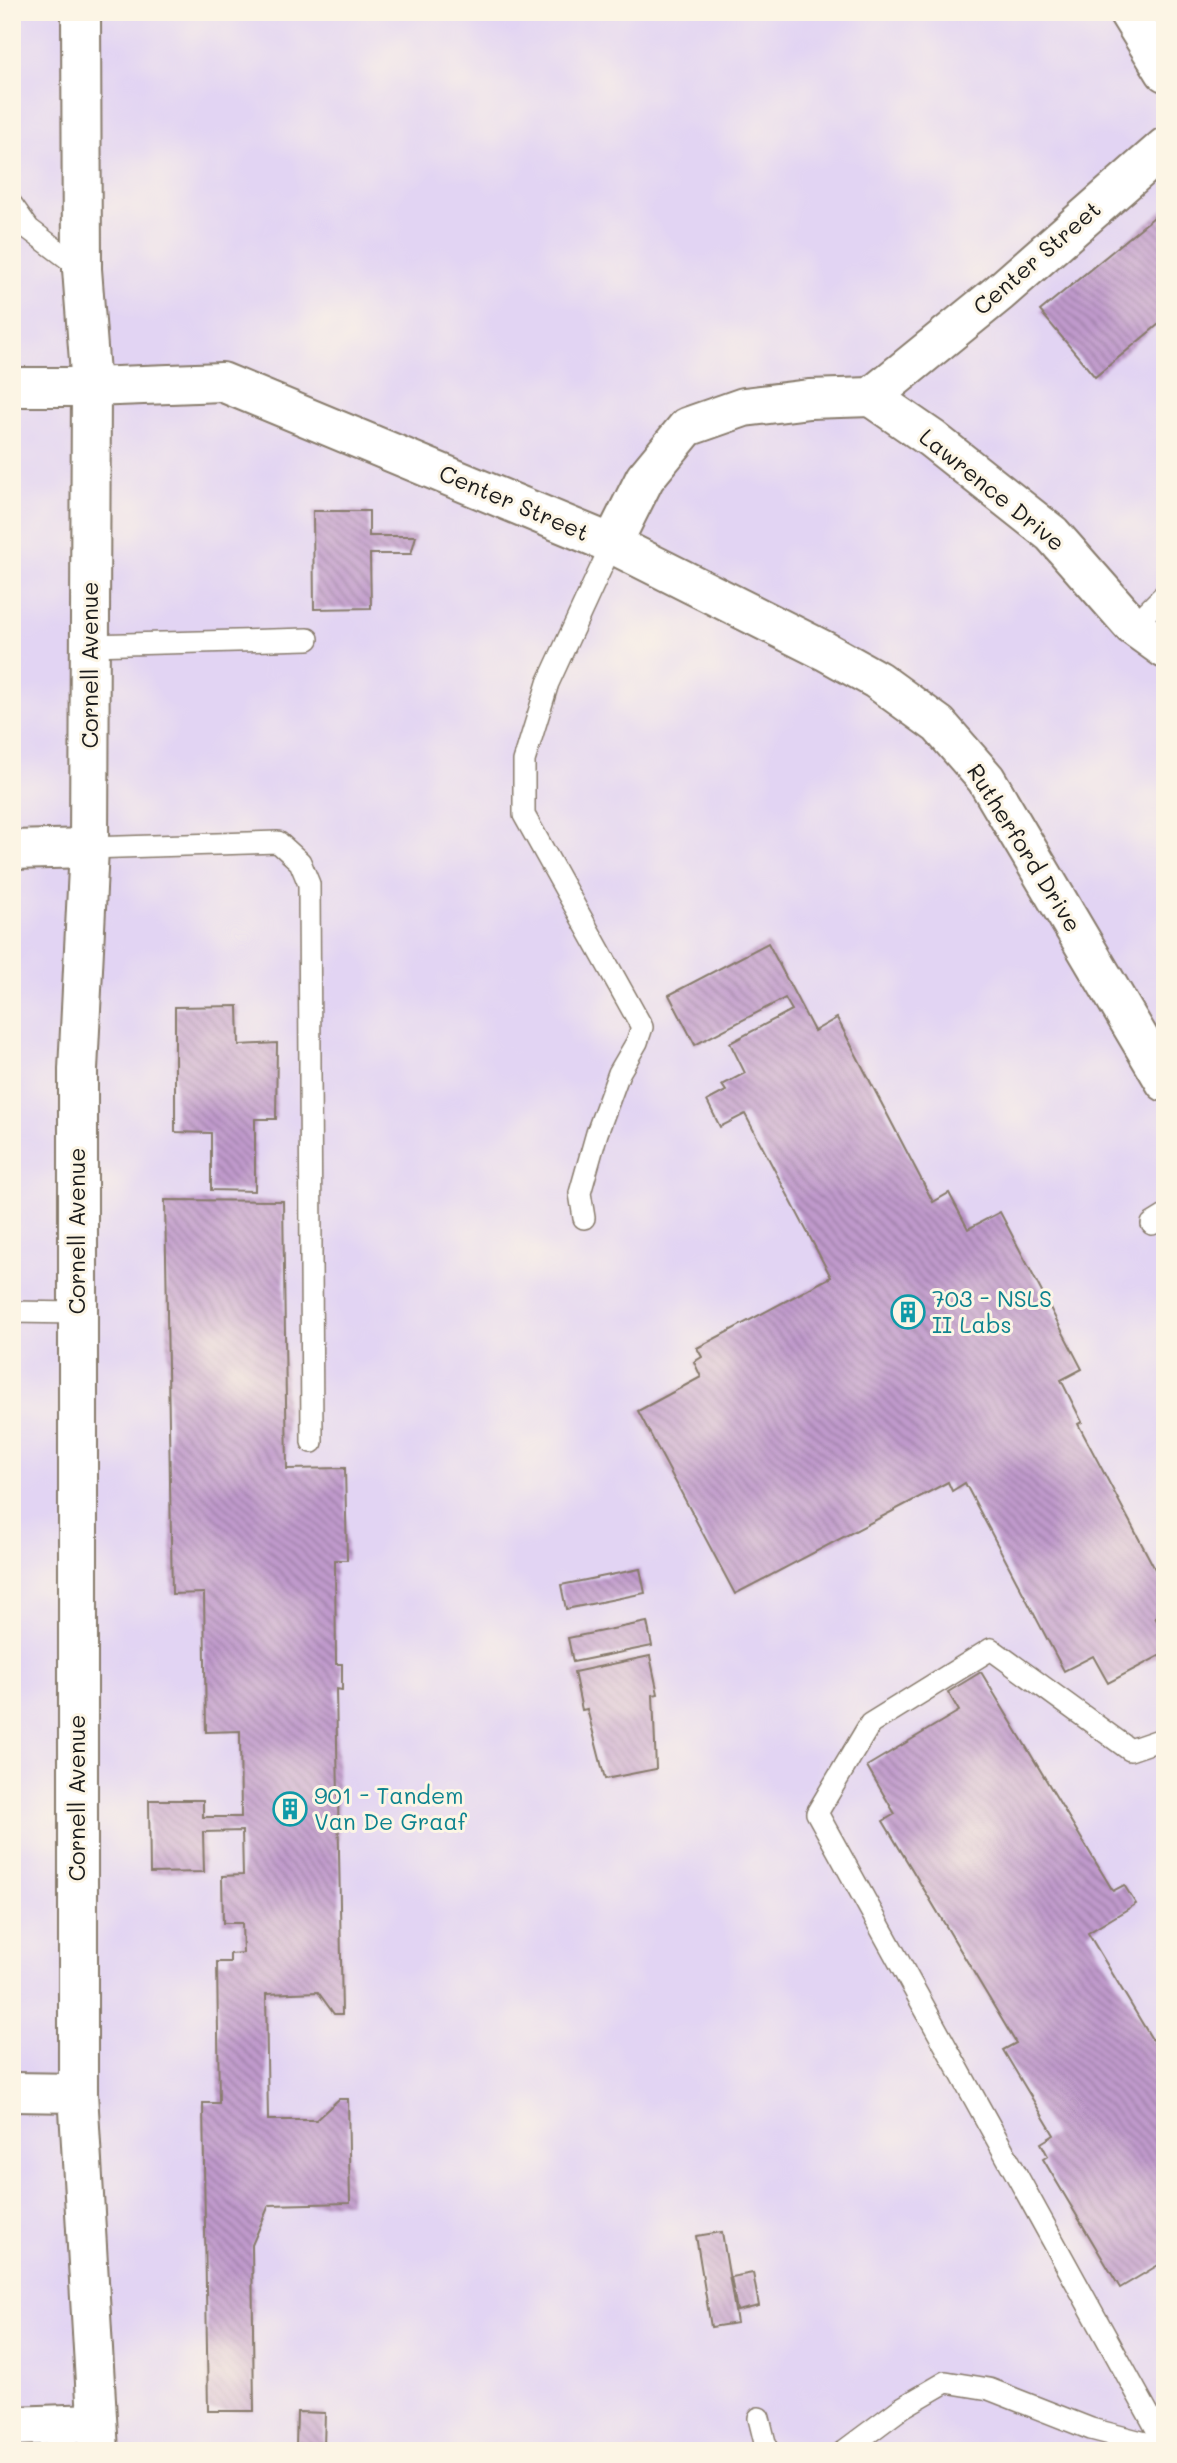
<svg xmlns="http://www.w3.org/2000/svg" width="1177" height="2463" font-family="Mali,sans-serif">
<defs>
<pattern id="building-back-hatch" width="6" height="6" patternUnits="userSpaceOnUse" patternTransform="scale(1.75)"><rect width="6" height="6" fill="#c09acc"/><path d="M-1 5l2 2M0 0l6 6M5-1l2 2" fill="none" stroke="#9b7da5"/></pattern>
</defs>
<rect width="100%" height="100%" fill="#fcf5e5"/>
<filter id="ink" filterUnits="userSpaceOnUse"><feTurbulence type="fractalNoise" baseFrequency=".0143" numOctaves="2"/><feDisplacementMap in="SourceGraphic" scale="14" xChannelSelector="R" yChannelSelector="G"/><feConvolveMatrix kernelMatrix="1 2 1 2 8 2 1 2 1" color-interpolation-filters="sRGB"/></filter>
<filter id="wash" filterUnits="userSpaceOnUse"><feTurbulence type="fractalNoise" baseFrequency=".00686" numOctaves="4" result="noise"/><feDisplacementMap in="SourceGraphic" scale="28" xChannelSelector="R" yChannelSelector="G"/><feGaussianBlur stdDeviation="1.57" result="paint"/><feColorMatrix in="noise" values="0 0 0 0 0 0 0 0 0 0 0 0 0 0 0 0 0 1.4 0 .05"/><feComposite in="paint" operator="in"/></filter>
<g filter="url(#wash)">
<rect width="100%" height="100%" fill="#f4dabd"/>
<rect fill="#e2d4f3" x="12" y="12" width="1153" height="2439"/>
<g id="blocks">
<g fill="url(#building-back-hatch)">
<polygon points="1165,208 1165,319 1095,377 1040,311"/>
<polygon points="313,511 369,511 369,536 416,536 411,554 370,554 371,608 314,609"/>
<polygon points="768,943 814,1031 837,1018 933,1202 949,1193 968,1229 1000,1212 1082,1369 1061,1380 1082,1422 1078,1424 1165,1588 1165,1612 1155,1617 1165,1636 1165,1653 1108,1683 1093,1656 1064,1671 965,1483 952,1491 948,1482 735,1594 638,1411 701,1377 694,1362 702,1357 697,1348 831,1277 745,1114 720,1127 707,1101 726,1091 722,1085 745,1073 730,1043 792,1010 785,998 695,1045 669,995"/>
<polygon points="238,1006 239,1045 277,1043 276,1119 255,1119 255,1191 211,1190 211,1133 175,1132 175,1007"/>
<polygon points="165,1200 283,1201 287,1469 345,1468 347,1560 335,1560 336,1664 342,1664 342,1690 336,1689 342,2014 334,2014 318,1992 266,1994 268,2120 316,2120 339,2099 348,2099 350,2203 269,2205 252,2245 254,2411 208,2411 203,2103 219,2103 217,1962 230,1962 230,1954 243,1953 242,1923 223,1923 222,1876 243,1875 242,1831 203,1832 204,1872 150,1873 149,1800 203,1800 203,1817 241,1817 240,1731 206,1732 204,1593 172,1594"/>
<polygon points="640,1569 645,1593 566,1609 561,1585"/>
<polygon points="647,1622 652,1646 573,1662 568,1638"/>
<polygon points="650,1656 658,1694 653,1695 656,1769 605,1779 587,1709 582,1710 574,1672"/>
<polygon points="981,1672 1113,1891 1124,1885 1136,1904 1088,1933 1165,2061 1165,2261 1120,2288 1043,2159 1048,2156 1041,2143 1054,2135 1003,2050 1016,2043 883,1821 895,1814 867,1766 959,1711 948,1692"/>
<polygon points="722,2232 737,2323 711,2327 696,2236"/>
<polygon points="753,2273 759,2306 737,2311 731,2277"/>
<polygon points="297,2412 325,2413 324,2446 296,2446"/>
</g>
</g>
</g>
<g filter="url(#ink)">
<use href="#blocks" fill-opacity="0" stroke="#887b6c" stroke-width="2"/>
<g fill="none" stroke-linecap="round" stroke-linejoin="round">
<defs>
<g id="lane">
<polyline points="12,205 29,229 82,269"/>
<polyline points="1133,626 1165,594"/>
<polyline points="90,645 308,639"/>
<polyline points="89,848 278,842 300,862 309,884 312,1442"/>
<polyline points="584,1218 580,1193 597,1133 619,1073 637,1042 642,1027 524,815 524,761 548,683 612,544"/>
<polyline points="1152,1224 1165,1216"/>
<polyline points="12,1312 77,1313"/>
<polyline points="1165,1738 1130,1750 991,1649 870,1724 817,1813 1165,2444"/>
<polyline points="759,2418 767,2451"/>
<polyline points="844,2451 903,2407 946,2382 989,2389 1091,2429 1165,2448"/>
</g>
<g id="street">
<polyline points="81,12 82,269 91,387 89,848 78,1070 78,2093 99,2451"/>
<polyline points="1128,12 1165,72"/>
<polyline points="12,387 91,387 222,382 612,544 825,651 877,680 939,725 986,779 1165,1082"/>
<polyline points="871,397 932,439 1052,534 1133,626 1165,649"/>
<polyline points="612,544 645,478 687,427 744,407 809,399 871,397 999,293 1165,147"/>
<polyline points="12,850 89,848"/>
<polyline points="12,2092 78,2093"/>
<polyline points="12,2426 96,2423"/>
</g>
</defs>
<use href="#lane" stroke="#887b6c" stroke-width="24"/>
<use href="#street" stroke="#887b6c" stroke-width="42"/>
<use href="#lane" stroke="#fff" stroke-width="21"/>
<use href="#street" stroke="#fff" stroke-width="38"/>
</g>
</g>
<defs>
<symbol id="building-ring" viewBox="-11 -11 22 22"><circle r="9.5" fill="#fcf5e5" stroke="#0f9aa8" stroke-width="1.5"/><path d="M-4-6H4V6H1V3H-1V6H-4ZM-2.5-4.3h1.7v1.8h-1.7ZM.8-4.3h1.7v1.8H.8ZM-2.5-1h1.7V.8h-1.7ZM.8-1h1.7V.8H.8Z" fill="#0f9aa8"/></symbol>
</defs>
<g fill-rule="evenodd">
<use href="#building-ring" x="889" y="1293" width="38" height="38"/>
<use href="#building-ring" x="271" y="1790" width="38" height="38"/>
</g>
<g text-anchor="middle" stroke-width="6" stroke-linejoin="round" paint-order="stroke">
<g font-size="23" fill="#1c1c1c" stroke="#fcf5e5">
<text transform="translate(1037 258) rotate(-41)" y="8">Center Street</text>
<text transform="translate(992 490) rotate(39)" y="8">Lawrence Drive</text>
<text transform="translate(514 503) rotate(23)" y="8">Center Street</text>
<text transform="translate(90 665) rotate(-90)" y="8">Cornell Avenue</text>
<text transform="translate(1024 848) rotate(58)" y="8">Rutherford Drive</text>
<text transform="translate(77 1231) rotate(-90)" y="8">Cornell Avenue</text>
<text transform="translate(77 1798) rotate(-90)" y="8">Cornell Avenue</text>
</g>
<g font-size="23" fill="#0d838f" stroke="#fcf5e5" text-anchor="start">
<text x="932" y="1307">703 - NSLS<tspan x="932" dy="26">II Labs</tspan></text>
<text x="314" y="1804">901 - Tandem<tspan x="314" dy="26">Van De Graaf</tspan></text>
</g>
</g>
<rect width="1177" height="2463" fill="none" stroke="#fcf5e5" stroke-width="42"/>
</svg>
